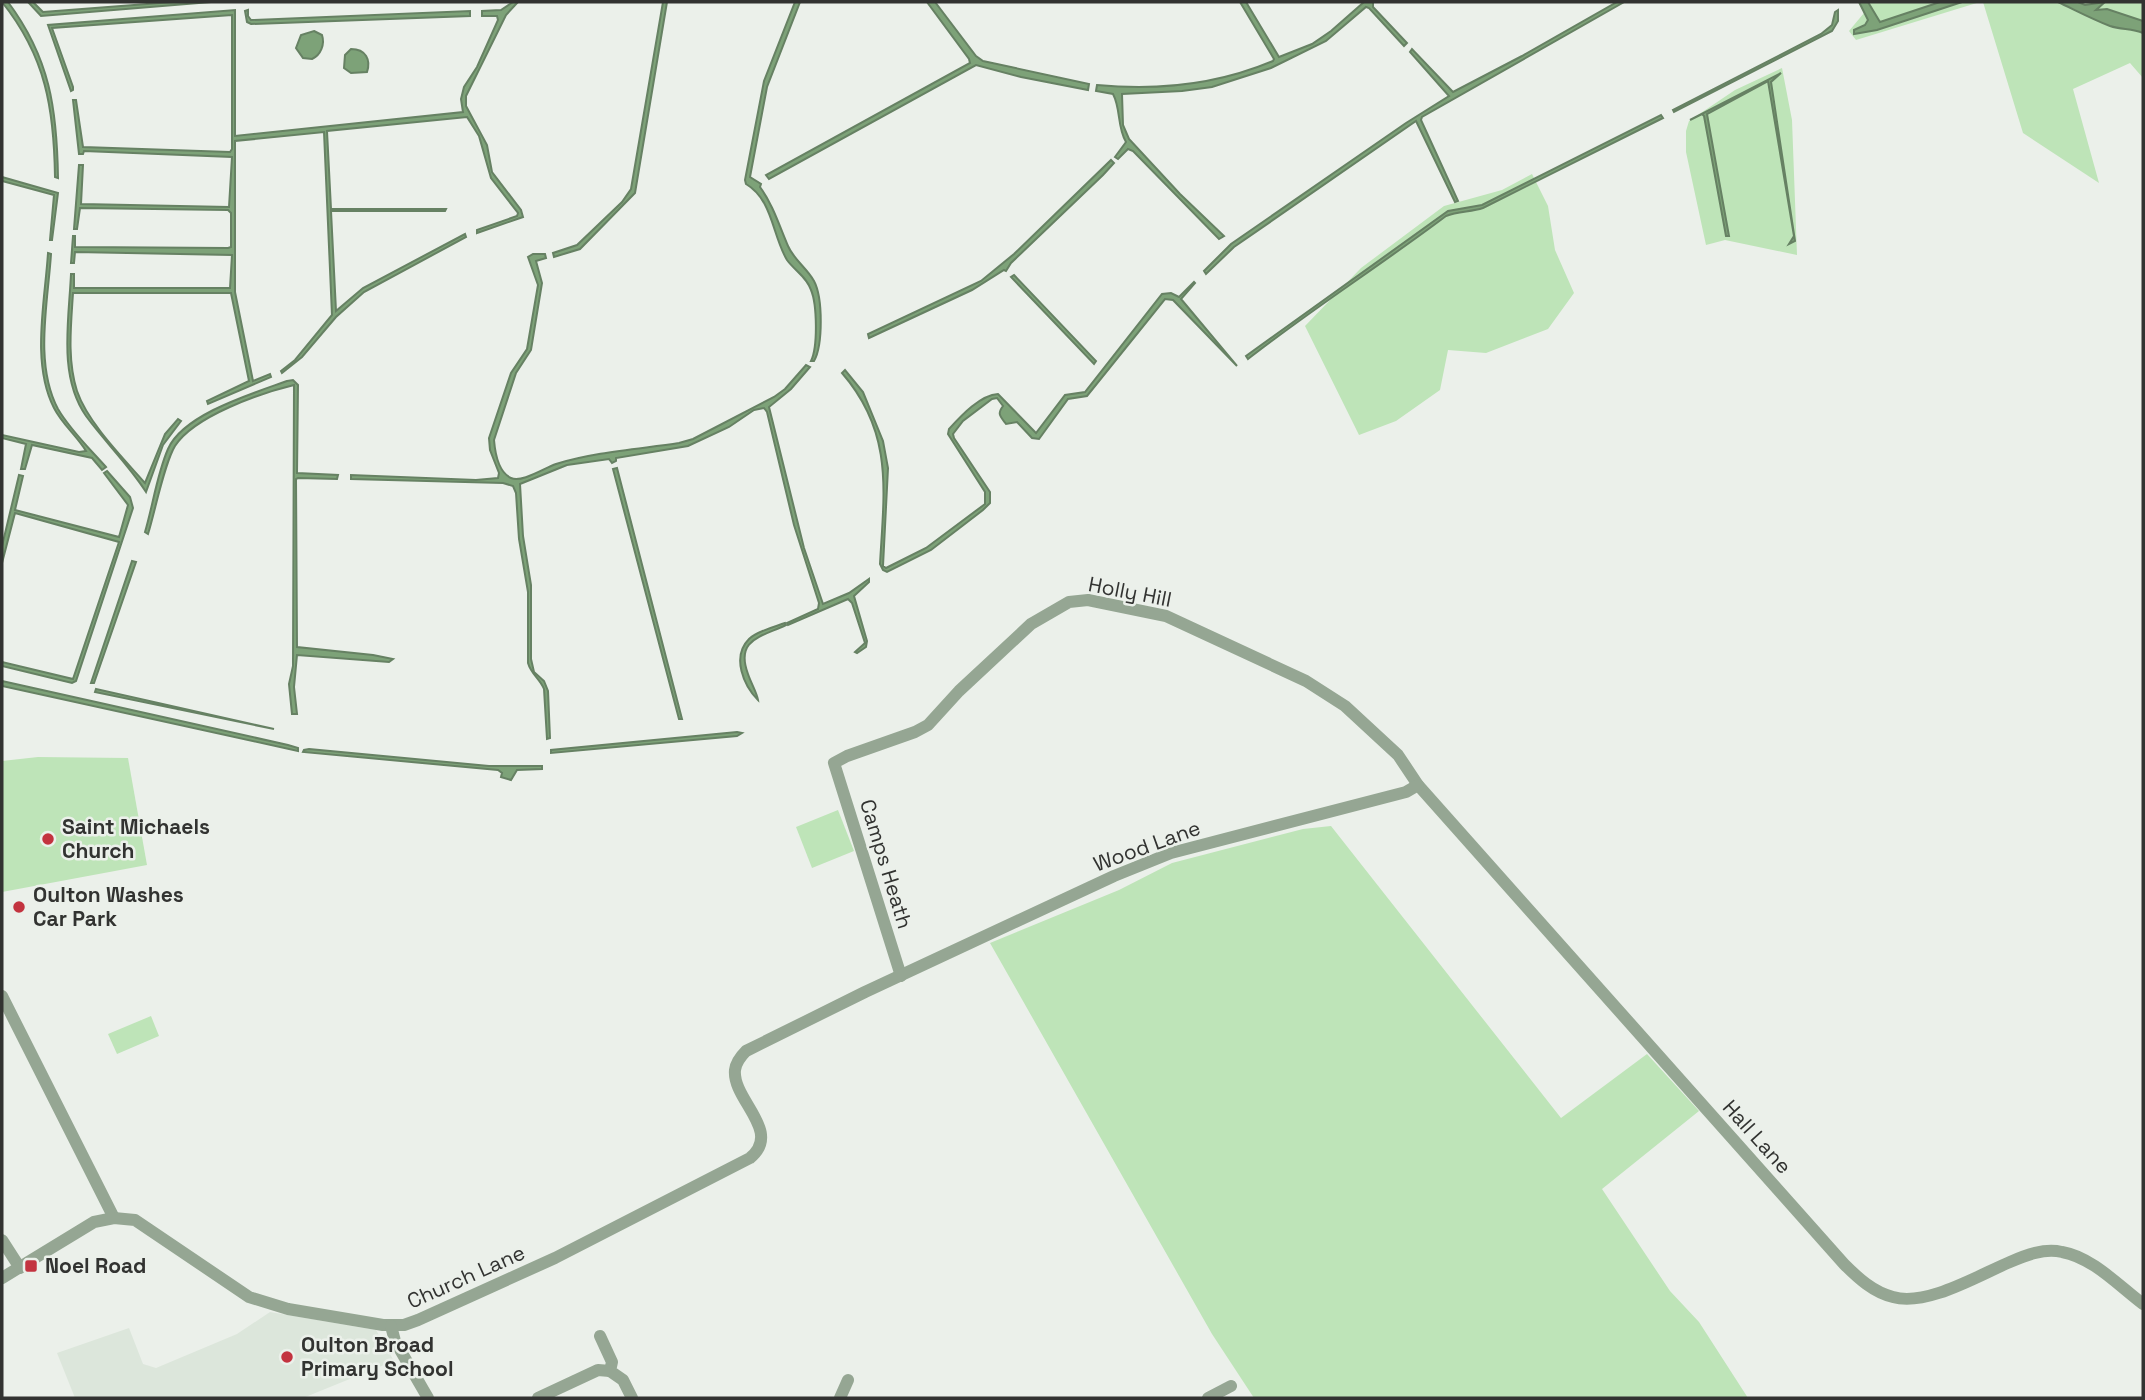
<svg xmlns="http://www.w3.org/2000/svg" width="2145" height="1400" font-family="'Space Grotesk',sans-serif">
<rect width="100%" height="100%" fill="#ebf0ea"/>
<polygon fill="#dce6db" points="270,1312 376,1330 394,1361 303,1398 75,1398 57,1353 129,1328 143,1364 156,1368 237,1334"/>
<g fill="#bee4b8">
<polygon points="1858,2 1980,2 1856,40 1849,31 1864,13"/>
<polygon points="1983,2 2143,2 2143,78 2130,63 2073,89 2099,183 2023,133"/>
<polygon points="1782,68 1792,120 1797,255 1725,240 1706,245 1686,152 1686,131 1689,121 1735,90"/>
<polygon points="1532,174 1548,206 1555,250 1574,293 1548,329 1486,353 1448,350 1440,390 1396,421 1359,435 1305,326 1361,268 1444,206 1502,190"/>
<polygon points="38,757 128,758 147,865 2,892 2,761"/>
<polygon points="838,810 854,851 812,868 796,827"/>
<polygon points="1331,826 1561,1118 1647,1054 1699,1111 1602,1189 1670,1291 1699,1322 1748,1398 1254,1398 1212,1334 990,943 1119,890 1172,863 1303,829"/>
<polygon points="151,1016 159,1036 117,1054 108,1034"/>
</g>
<g fill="#7da278" stroke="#668163" stroke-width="2">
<path d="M 2,2 L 8,2 C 50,58 57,109 58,178 L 55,177 C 54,109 46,57 2,2 Z"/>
<polygon points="28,2 33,2 43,12 173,2 211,2 41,16"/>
<path d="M 513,2 L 518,2 L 506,15 L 466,96 L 466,106 L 487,145 L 492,172 L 521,210 L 523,217 L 477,233 L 477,230 L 517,216 L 518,213 L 491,178 L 479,136 L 467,117 L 327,131 L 331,209 L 446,209 L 445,211 L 331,211 L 336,311 L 363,288 L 465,234 L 466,237 L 364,292 L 336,317 L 302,357 L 282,373 L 281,371 L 295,360 L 332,315 L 324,132 L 235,141 L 235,292 L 253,381 L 270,374 L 271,377 L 208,404 L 207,401 L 249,381 L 231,293 L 73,293 C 71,325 67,360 77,391 C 88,423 123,458 145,483 L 165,434 L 178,419 L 181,421 L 163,445 L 146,492 C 129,465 105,442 86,416 C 58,376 69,320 71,274 L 74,274 L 74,288 L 230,288 L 232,255 L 75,252 L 74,263 L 71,263 L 73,236 L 75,236 L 75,247 L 228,248 L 231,247 L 231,213 L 228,210 L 80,208 L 77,229 L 74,229 L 79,165 L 83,165 L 81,204 L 229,207 L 232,157 L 84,151 L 83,154 L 79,154 L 73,100 L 76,100 L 83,147 L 230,152 L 232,149 L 232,15 L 52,28 L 73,87 L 73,90 L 71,91 L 48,25 L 235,10 L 235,136 L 463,112 L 461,99 L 464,87 L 477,67 L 498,20 L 497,16 L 482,16 L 482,11 L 501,10 Z"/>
<polygon points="663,2 667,2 635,193 580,249 554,257 553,253 577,245 622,202 631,189"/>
<path d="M 795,2 L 800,2 L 767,87 L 750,177 L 761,184 L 760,187 C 773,205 779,225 788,246 C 794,260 807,268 814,281 C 823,298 823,345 814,361 L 811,361 C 818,347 817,304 811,290 C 807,277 794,270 787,260 C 772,235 773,200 746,184 L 745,180 L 764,81 Z"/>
<polygon points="927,2 935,2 976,56 983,61 1089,84 1088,90 1021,77 976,65 769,179 766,175 970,63 969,59"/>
<path d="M 1240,2 L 1246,2 L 1279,57 L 1312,44 L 1331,31 L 1364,2 L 1373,2 L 1373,7 L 1407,43 L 1404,46 L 1369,8 L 1366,7 L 1326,41 L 1271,68 L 1212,87 L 1182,91 L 1122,94 L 1123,125 L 1129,139 L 1180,194 L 1224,236 L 1219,239 L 1133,151 L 1128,149 L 1118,159 L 1115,157 L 1126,142 C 1117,127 1121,109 1113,94 L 1096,91 L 1097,85 C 1158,91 1216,85 1273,61 L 1274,59 Z"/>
<polygon points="1617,2 1624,2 1422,117 1421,120 1458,201 1455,202 1416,121 1234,247 1206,274 1204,271 1231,244 1406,123 1449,96 1410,52 1412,49 1453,92 1522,56"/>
<polygon points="1859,2 1868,2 1880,22 1940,2 1962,2 1877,30 1854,34 1854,30 1865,25 1868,20"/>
<path d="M 2058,2 L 2078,2 L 2085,5 L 2105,2 L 2096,10 L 2107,9 L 2143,21 L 2143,33 C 2132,28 2122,30 2110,26 C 2092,19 2075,10 2058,2 Z"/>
<polygon points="248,10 248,16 251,20 470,11 470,16 251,24 247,22 245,11"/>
<polygon points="1838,10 1838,21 1832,31 1674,112 1673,110 1821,34 1832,25 1835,12"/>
<path d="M 314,31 L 322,35 C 325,44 321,55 312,59 L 303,58 L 296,48 L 301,35 Z"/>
<path d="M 351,49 C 366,49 371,60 367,72 L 351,73 L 344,68 L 345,55 Z"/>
<polygon points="1781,73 1771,82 1795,241 1789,244 1794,236 1768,81 1707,114 1729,236 1726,236 1704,116 1702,114 1690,120"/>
<path d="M 1661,115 L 1663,118 L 1483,208 C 1471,212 1458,211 1446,216 C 1381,265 1312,309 1248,359 L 1246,356 L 1448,211 L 1482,205 Z"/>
<polygon points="1111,160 1114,163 1103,175 1011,263 1006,271 1004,270 972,290 869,338 868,334 981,281 1014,254"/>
<polygon points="2,177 58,193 52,240 50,240 54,195 2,181"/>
<path d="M 48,253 L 51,254 C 48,302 34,364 58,409 C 70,430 90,449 106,467 L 102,470 L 92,458 L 32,445 L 25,469 L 21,469 L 26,444 L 2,438 L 2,435 L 79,452 L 86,451 C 77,436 62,424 54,408 C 31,363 45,302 48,253 Z"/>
<path d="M 533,254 L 545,254 L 546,258 L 536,261 L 542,283 L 531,350 L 516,373 L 494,440 C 495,452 498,472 511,478 C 522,483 544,468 556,464 C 595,452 639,449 679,443 L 693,439 L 774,397 L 785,389 L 806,365 L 810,367 L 791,389 L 769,407 L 804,548 L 823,604 L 849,593 L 869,579 L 869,582 L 854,596 L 867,641 L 866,647 L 857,653 L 855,652 L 865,643 L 852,603 L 848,599 L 788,625 L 787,623 L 818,609 L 819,603 L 794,525 L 767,412 L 764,408 L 754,410 L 729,427 L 688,446 L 616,458 L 616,461 L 612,463 L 609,459 L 567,465 L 520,484 L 523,536 L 531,585 L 531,659 L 534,672 L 544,681 L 548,691 L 550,738 L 547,739 L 544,689 C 540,679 531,674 528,663 L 528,592 L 519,539 L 516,493 L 513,486 L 503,483 L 351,479 L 351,475 L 476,480 L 498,478 L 499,473 L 490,450 L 489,438 L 511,373 L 527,349 L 538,285 L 528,257 Z"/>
<polygon points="1014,275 1096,361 1094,364 1011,277"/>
<path d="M 1194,282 L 1195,283 L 1181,299 L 1237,366 L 1173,300 L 1165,299 L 1087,396 L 1068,399 L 1039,439 L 1032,438 L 1017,422 L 1006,424 C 1000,416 997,414 1003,406 L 997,398 L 992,399 L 963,421 L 953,434 L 954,438 L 990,492 L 990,503 L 983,510 L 931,550 L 887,572 L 883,570 L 880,564 C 884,491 894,433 842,373 L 845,370 L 863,392 L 883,441 L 888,468 L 883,566 L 886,568 L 926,548 L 985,504 L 985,492 L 948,434 L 949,429 C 961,416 980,395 998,394 L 1036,433 L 1065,395 L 1085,392 L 1162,294 L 1171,293 L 1179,297 Z"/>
<path d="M 287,381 L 293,380 L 298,385 L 297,473 L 338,475 L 337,479 L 298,478 L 296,479 L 297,647 L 373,655 L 393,659 L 389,662 L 297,655 L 294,687 L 297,714 L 292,714 L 289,684 L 293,666 L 294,385 C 261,393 194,416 175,446 C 164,464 155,512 148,534 L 145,532 C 153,505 157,474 168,449 C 183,414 254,393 287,381 Z"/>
<polygon points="617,468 682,719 679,719 613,469"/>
<polygon points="107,471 130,497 133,508 76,681 72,683 2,666 2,662 73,679 119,542 15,513 2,563 2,546 19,475 23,476 15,510 119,537 128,505 104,473"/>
<polygon points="132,561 136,562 94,683 91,683"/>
<path d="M 785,623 L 786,625 C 761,637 735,639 748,674 C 751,683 757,693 758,700 C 744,686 731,657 749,639 C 757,631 774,627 785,623 Z"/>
<polygon points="2,681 288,745 298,748 298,751 2,686"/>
<polygon points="96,689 274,729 95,692"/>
<polygon points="737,732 742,733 737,736 551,753 551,750"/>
<polygon points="309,749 489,766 542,766 542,769 517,770 511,780 501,777 502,773 498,770 303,752 304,750"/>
</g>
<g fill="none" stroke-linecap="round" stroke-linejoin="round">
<g stroke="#95a693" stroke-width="12">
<path d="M 901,976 L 834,763 L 847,756 L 915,732 L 928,725 L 959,691 L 1031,624 L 1069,602 L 1088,600 L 1166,616 L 1306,681 L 1345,706 L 1398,755 L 1418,785 L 1844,1264 C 1858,1278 1873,1292 1893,1297 C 1926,1307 1979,1275 2010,1262 C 2026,1255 2044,1248 2062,1252 C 2092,1257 2119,1286 2143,1304"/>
<polyline points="2,996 114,1218"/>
<polyline points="2,1240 20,1268"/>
<path d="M 2,1278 L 94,1222 L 114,1218 L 135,1220 L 249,1297 L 288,1309 L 383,1325 L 404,1325 L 418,1320 L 555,1258 L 750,1158 C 783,1131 732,1100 735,1070 C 736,1062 741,1056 746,1051 L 865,992 L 1114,876 L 1171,853 L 1406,792 L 1418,785"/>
<polyline points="391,1326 395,1341 428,1398"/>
<polyline points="600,1336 612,1362 610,1371 623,1380 632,1398"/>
<polyline points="538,1398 598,1370 610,1371"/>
<polyline points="840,1398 848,1380"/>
<polyline points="1208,1398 1231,1386"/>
</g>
</g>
<g fill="#c3333f" stroke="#ebf0ea" stroke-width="2.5">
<circle cx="48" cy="839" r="7"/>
<circle cx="19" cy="907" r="7"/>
<rect x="24" y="1259" width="14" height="14" rx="3.5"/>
<circle cx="287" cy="1357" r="7"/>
</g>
<g text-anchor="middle" stroke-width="5" stroke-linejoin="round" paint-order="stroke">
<g font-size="21" fill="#323331" stroke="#ebf0ea">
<text transform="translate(1130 592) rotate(11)" y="7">Holly Hill</text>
<text transform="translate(1147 846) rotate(-20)" y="7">Wood Lane</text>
<text transform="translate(886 864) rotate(73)" y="7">Camps Heath</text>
<text transform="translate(1757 1137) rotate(48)" y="7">Hall Lane</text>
<text transform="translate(466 1277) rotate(-24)" y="7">Church Lane</text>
</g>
<g font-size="21" font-weight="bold" fill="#323331" stroke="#ebf0ea" text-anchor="start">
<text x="62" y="834">Saint Michaels<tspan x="62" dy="24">Church</tspan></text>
<text x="33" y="902">Oulton Washes<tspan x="33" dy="24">Car Park</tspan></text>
<text x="45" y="1273">Noel Road</text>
<text x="301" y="1352">Oulton Broad<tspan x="301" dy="24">Primary School</tspan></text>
</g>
</g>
<rect width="2145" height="1400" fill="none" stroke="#323331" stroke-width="7"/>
</svg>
